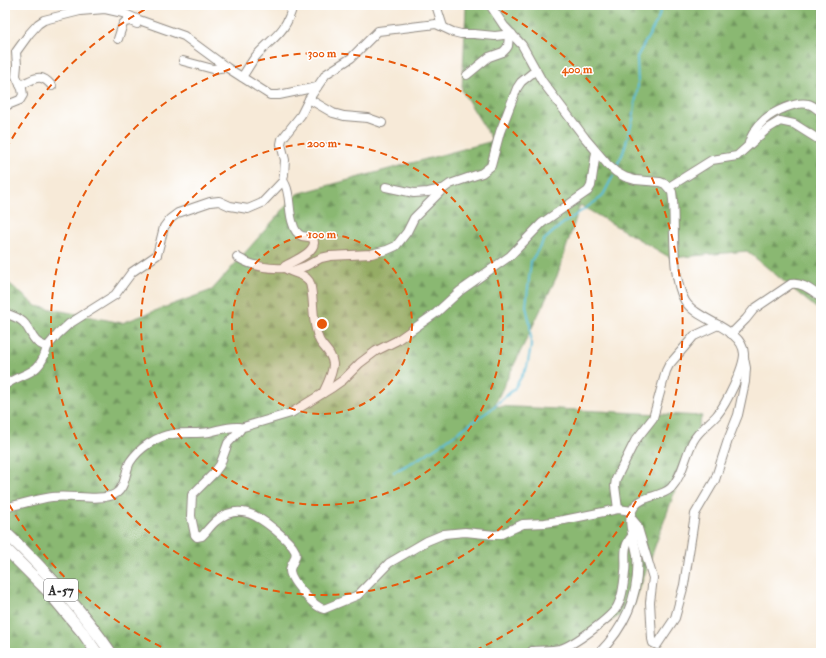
<svg xmlns="http://www.w3.org/2000/svg" width="826" height="658" font-family="'IM FELL Double Pica',serif">
<defs>
<pattern id="forest-firs" width="22" height="20" patternUnits="userSpaceOnUse"><rect width="22" height="20" fill="#8ab872"/><path d="M5 1l3.5 6h-7zM16 11l3.5 6h-7z" fill="#71965e"/></pattern>
</defs>
<rect width="100%" height="100%" fill="#fff"/>
<filter id="ink" filterUnits="userSpaceOnUse"><feTurbulence type="fractalNoise" baseFrequency=".025" numOctaves="2"/><feDisplacementMap in="SourceGraphic" scale="8" xChannelSelector="R" yChannelSelector="G"/><feConvolveMatrix kernelMatrix="1 2 1 2 8 2 1 2 1" color-interpolation-filters="sRGB"/></filter>
<filter id="wash" filterUnits="userSpaceOnUse"><feTurbulence type="fractalNoise" baseFrequency=".012" numOctaves="4" result="noise"/><feDisplacementMap in="SourceGraphic" scale="16" xChannelSelector="R" yChannelSelector="G"/><feGaussianBlur stdDeviation="0.9" result="paint"/><feColorMatrix in="noise" values="0 0 0 0 0 0 0 0 0 0 0 0 0 0 0 0 0 1.4 0 .05"/><feComposite in="paint" operator="in"/></filter>
<g filter="url(#wash)">
<rect width="100%" height="100%" fill="#f7ead8"/>
<polygon fill="url(#forest-firs)" stroke="#5a724e" points="465,5 629,5 630,6 633,5 742,5 747,7 749,5 820,5 821,7 821,312 747,251 671,258 580,205 557,276 494,406 702,416 633,607 561,653 5,653 5,280 36,306 122,323 212,290 297,194 493,141 462,91 466,9"/>
<g fill="none" stroke-linecap="round" stroke-linejoin="round">
<g stroke="#5cbeda" stroke-width="2">
<polyline points="617,165 623,153 633,119 638,85 637,57 658,19 662,5"/>
<polyline points="394,472 425,455 490,410 514,389 527,367 531,346 530,324 526,306 531,261 544,240 561,225 602,197 613,176"/>
</g>
</g>
</g>
<g filter="url(#ink)">
<g fill="none" stroke-linecap="round" stroke-linejoin="round">
<defs>
<g id="minor">
<polyline points="436,5 443,27"/>
<path d="M 490,5 L 504,26 L 522,45 L 542,81 L 585,138 L 608,165 L 616,172 L 625,177 L 635,180 L 660,182 L 665,184 L 672,192 L 673,200 C 675,227 671,278 685,301 C 697,321 743,328 744,354 C 744,368 726,404 717,415 C 709,424 699,430 693,441 C 685,456 683,475 671,488 C 660,498 642,495 634,507 C 625,521 635,540 637,555 C 640,593 626,626 599,653"/>
<polyline points="118,39 123,24 125,22 130,21 137,24"/>
<polyline points="183,61 213,69 226,67"/>
<polyline points="467,75 489,57 503,52 506,49 508,46 509,35"/>
<path d="M 242,77 C 247,70 251,62 256,56 C 274,36 286,33 293,5"/>
<path d="M 20,85 C 35,79 40,72 52,86"/>
<polyline points="309,99 333,113 344,116 368,118 382,123"/>
<polyline points="5,106 20,100 23,95 22,89 16,76 17,65 16,52 29,34 38,24 44,20 80,11 105,9 123,13 139,20 184,36 226,67 270,95 279,95 317,87"/>
<path d="M 749,143 C 751,135 758,125 764,120 C 773,112 796,101 808,104 C 813,105 817,109 821,112"/>
<path d="M 283,181 C 291,190 288,212 293,224 C 294,228 297,234 302,236 C 307,237 314,236 314,243 C 313,254 293,261 285,266 L 285,268 C 291,274 303,272 309,281 C 314,290 312,316 316,329 C 317,333 318,339 321,343 C 326,350 332,354 333,364 C 333,374 327,384 323,393"/>
<polyline points="386,187 414,193 428,192 442,189"/>
<polyline points="669,187 712,160 737,156 767,129 780,121 794,124 821,141"/>
<path d="M 237,257 C 251,266 268,269 285,268"/>
<polyline points="292,271 306,266 321,258 330,256 371,254 387,250 396,246 407,232 414,218 443,189 450,184 482,173 491,166 500,132 517,88 521,82 536,70"/>
<path d="M 5,313 C 12,316 21,318 25,324 C 34,336 31,341 47,347 L 58,334 L 69,324 L 115,295 L 132,272 L 157,255 L 164,227 L 170,219 L 178,213 L 210,202 L 219,201 L 230,206 L 248,209 L 262,203 L 283,181 L 284,174 L 285,160 L 281,144 L 282,139 L 301,115 L 309,99 L 326,74 L 351,58 L 378,31 L 436,24 L 453,32 L 461,34 L 474,34 L 495,36 L 512,34"/>
<path d="M 731,334 L 746,319 L 754,309 L 791,284 C 802,282 812,291 821,297"/>
<path d="M 5,385 C 25,371 40,376 47,347"/>
<polyline points="240,428 291,413 333,387 343,380 360,363 376,351 396,341 436,313 460,291 510,256 542,223 588,191 591,186 596,152"/>
<path d="M 5,504 L 8,507 C 22,504 37,499 52,497 C 69,494 101,502 115,494 C 126,488 125,471 130,462 C 139,448 157,436 173,434 C 185,432 197,434 209,432 C 219,430 229,426 239,427 L 240,430 L 228,443 L 220,465 L 214,473 L 192,495 L 191,516 L 195,535 L 197,537 L 202,536 C 207,531 211,525 216,521 C 237,503 256,514 274,529 C 281,535 291,542 295,551 C 298,558 290,564 290,571 C 291,581 314,607 324,609 L 358,595 L 389,563 L 427,541 L 444,534 L 465,532 L 495,535 L 501,534 L 523,524 L 545,523 L 564,520 L 618,509 L 632,511"/>
<polyline points="618,509 615,486 616,479 635,441 653,418 666,371 669,365 694,336 718,325"/>
<polyline points="632,519 637,525 640,535 653,578 650,602 652,639 653,643 657,645 675,618 684,585 695,514 715,480 728,440 738,415 745,382 746,368 744,358"/>
<path d="M 530,653 L 532,651 C 541,650 551,651 560,649 C 572,646 613,617 618,605 C 623,596 624,583 625,572 C 627,558 621,547 633,535"/>
</g>
<g id="highway">
<path d="M 5,532 C 44,569 81,609 111,653"/>
<polyline points="5,548 47,590 83,633 97,653"/>
</g>
</defs>
<use href="#minor" stroke="#918a82" stroke-width="10"/>
<use href="#highway" stroke="#918a82" stroke-width="13"/>
<use href="#minor" stroke="#fff" stroke-width="8"/>
<use href="#highway" stroke="#fff" stroke-width="11"/>
</g>
</g>
<circle cx="322" cy="324" r="90" fill="#e8590c" fill-opacity=".12"/>
<g fill="none" stroke="#e8590c" stroke-width="2" stroke-dasharray="7 5">
<circle cx="322" cy="324" r="90"/>
<circle cx="322" cy="324" r="181"/>
<circle cx="322" cy="324" r="271"/>
<path d="M172 652A361 361 0 0 1 6 499M6 149A361 361 0 0 1 153 5M491 5A361 361 0 0 1 472 652"/>
</g>
<g text-anchor="middle" stroke-width="3" stroke-linejoin="round" paint-order="stroke">
<rect fill="#fff" stroke="#6b6b6b" stroke-width="1" x="44" y="579" width="34" height="22" rx="3"/>
<g font-size="13" font-weight="bold" fill="#2b2b2b">
<text x="61" y="595">A-57</text>
</g>
</g>
<circle cx="322" cy="324" r="6" fill="#e8590c" stroke="#fff" stroke-width="2"/>
<g font-size="12" text-anchor="middle" font-weight="bold" fill="#e8590c" stroke="#fff" stroke-width="3" stroke-linejoin="round" paint-order="stroke">
<text x="322" y="57">300 m</text>
<text x="577" y="73">400 m</text>
<text x="322" y="147">200 m</text>
<text x="322" y="238">100 m</text>
</g>
<rect width="826" height="658" fill="none" stroke="#fff" stroke-width="20"/>
</svg>
